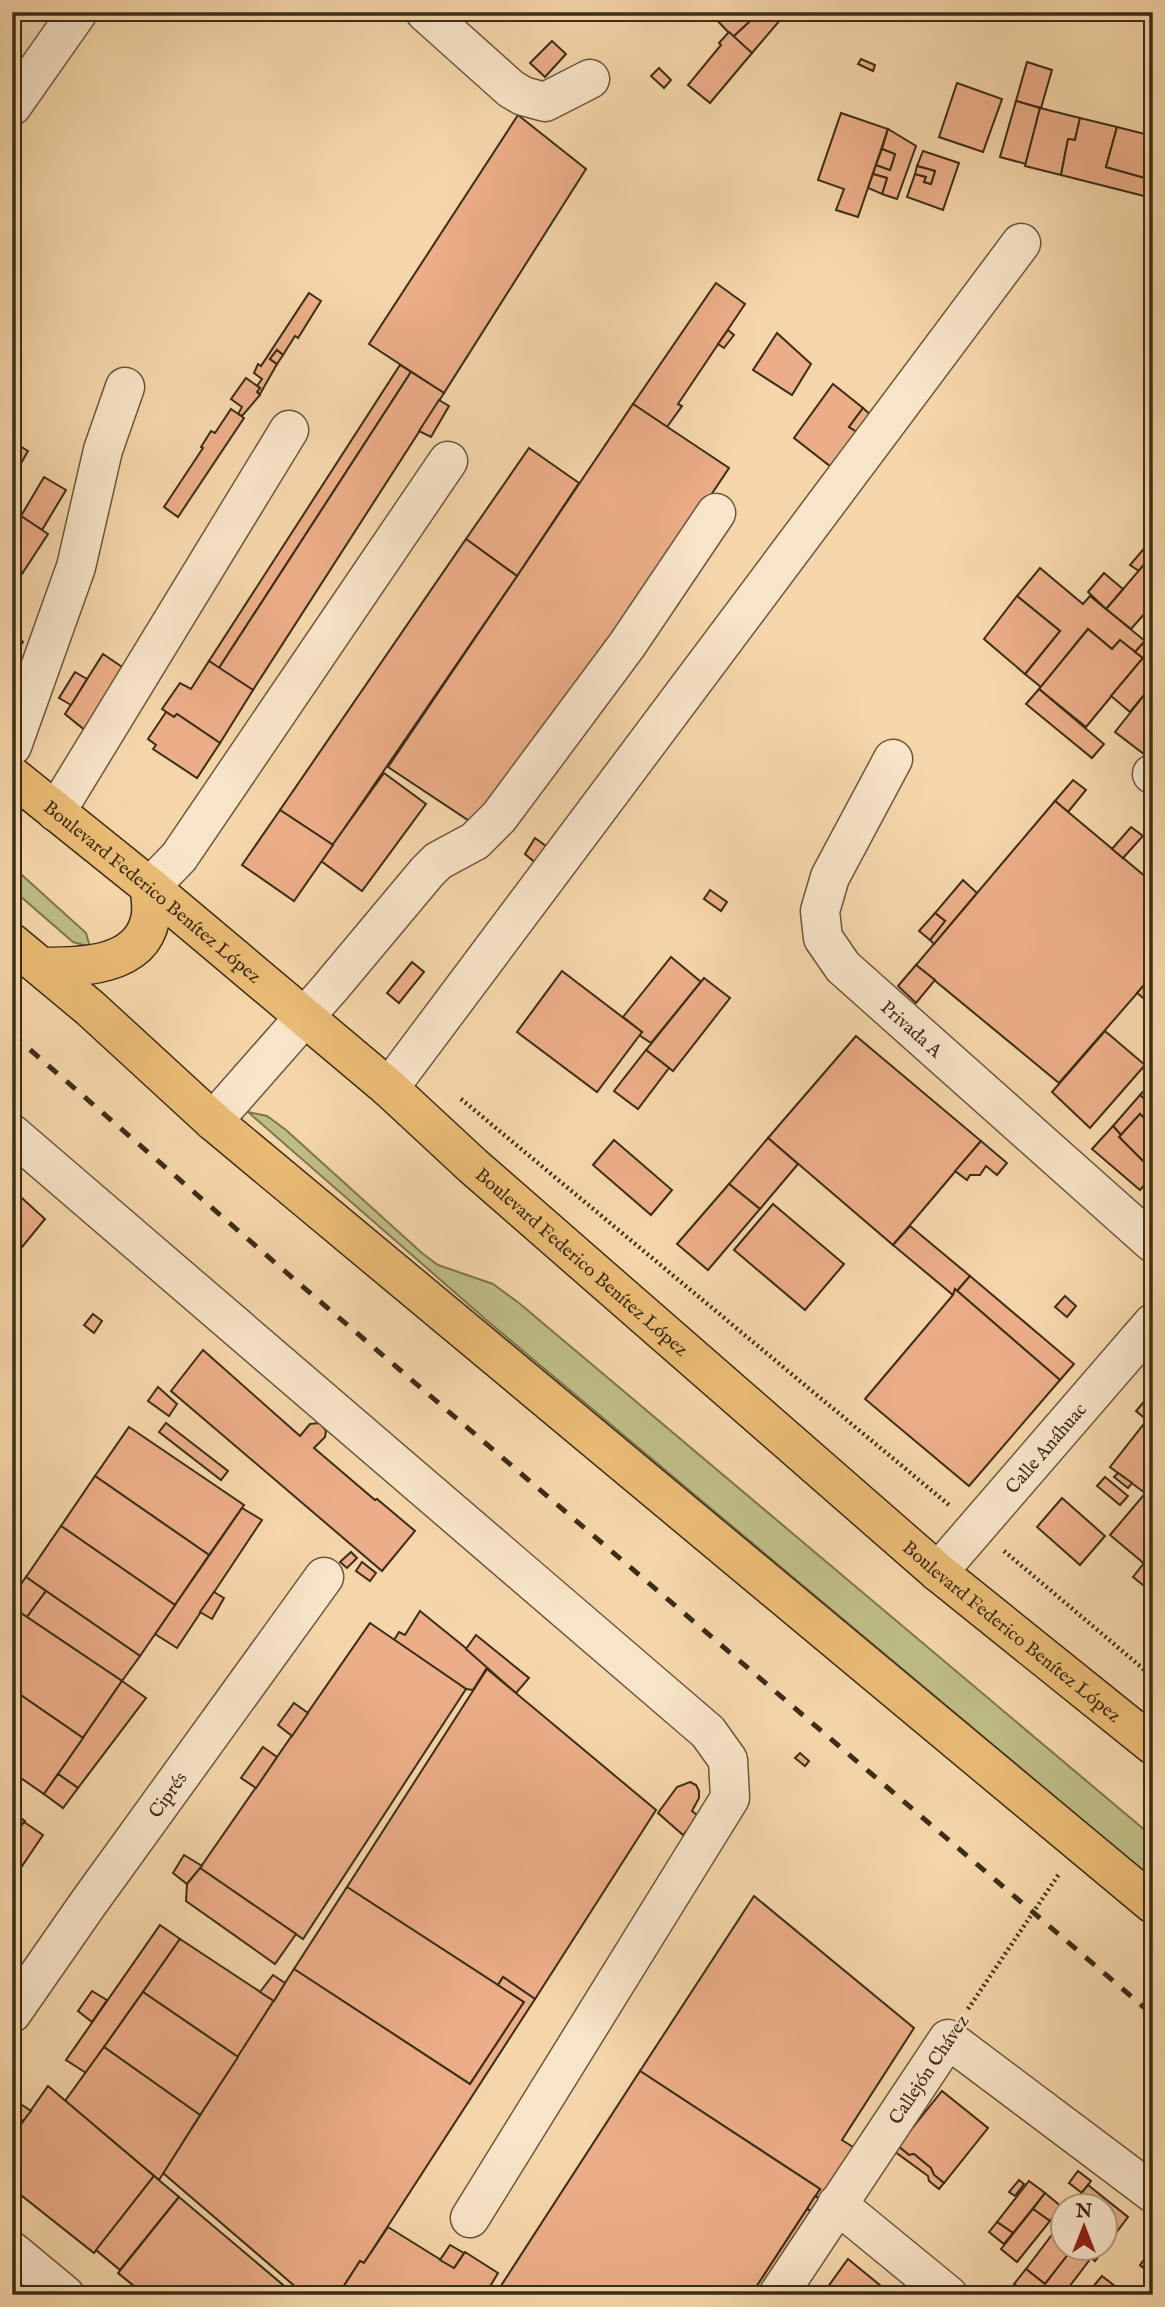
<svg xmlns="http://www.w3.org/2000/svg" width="1165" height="2307" font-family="'IM FELL English',serif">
<rect width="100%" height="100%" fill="#f5d6aa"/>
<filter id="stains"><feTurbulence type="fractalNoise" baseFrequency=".00286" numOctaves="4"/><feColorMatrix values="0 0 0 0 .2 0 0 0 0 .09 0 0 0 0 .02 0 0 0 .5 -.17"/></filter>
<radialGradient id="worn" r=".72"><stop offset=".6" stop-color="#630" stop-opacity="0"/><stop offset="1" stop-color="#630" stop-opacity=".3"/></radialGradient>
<g fill="#bfbd86" stroke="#7e754e" stroke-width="2">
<polygon points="12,866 86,933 90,947 73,942 12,889"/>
<polygon points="248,1112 267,1116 286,1130 423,1254 438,1265 493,1284 519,1303 1153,1837 1153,1879 491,1324"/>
</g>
<g fill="#ecae88" stroke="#3c2d17" stroke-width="2">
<polygon points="709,12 760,12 733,37"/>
<polygon points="760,12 774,12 781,19 752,53 733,37"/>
<polygon points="729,32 752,53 710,103 688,85 721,45 719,43"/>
<polygon points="552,41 566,54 545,77 530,63"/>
<polygon points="861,59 875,65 873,71 858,64"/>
<polygon points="1027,62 1052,70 1041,108 1016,101"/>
<polygon points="659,68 671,80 664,88 651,76"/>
<polygon points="957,83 1002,99 983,152 939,137"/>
<polygon points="1016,101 1040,108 1026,164 1000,157"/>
<polygon points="1040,108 1080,118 1075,140 1068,139 1061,175 1025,166"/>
<polygon points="841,113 888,129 858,217 836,210 844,189 818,180"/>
<polygon points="518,115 586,169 444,393 369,344"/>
<polygon points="1080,118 1117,127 1106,167 1152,180 1148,197 1061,175 1068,139 1075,140"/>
<polygon points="1117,127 1153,136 1152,180 1106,167"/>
<polygon points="888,129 916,146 897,199 882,194 887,178 873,174 876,165 890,170 895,154 882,149"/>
<polygon points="882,149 895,154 890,170 876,165"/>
<polygon points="923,151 959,163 943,210 907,197 915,174 926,177 924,182 931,184 935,171 917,166"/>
<polygon points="917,166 935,171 931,184 924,182 926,177 915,174"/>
<polygon points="873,174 887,178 882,194 868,188"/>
<polygon points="716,283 745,304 678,404 682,406 667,427 633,404"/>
<polygon points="309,293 321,301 298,338 295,336 283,355 277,350 270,359 277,364 260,394 257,392 260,388 257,386 262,379 254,373 258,364 261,366"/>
<polygon points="728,330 734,335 724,348 718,344"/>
<polygon points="777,333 811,364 792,395 753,370"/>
<polygon points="277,350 283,355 277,364 270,359"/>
<polygon points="400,365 411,372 219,668 209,661"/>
<polygon points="411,372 444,393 253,690 219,668"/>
<polygon points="246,378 260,388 257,392 260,395 242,416 238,414 242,407 231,399"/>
<polygon points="833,384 863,408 849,427 862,435 835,470 794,438"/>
<polygon points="439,400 449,406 431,437 419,431"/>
<polygon points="633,404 729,468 486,832 388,767"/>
<polygon points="863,408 874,418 862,435 849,427"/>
<polygon points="231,409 244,418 178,517 164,507 203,448 201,447 211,431 215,433"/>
<polygon points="12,441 28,451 19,467 12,463"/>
<polygon points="529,448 579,483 517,576 466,539"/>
<polygon points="44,477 66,490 42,530 21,516"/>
<polygon points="21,516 48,534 20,577 12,573 12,529"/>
<polygon points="1153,538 1153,554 1139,571 1130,565"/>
<polygon points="466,539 517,576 333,845 280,810"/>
<polygon points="1153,554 1153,604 1131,629 1106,609"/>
<polygon points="1040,568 1083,604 1090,596 1145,641 1135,652 1120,640 1112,649 1088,629 1041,687 1025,674 1060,631 1017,596"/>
<polygon points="1104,573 1123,589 1106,609 1088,592"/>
<polygon points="1017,596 1060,631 1025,674 984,639"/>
<polygon points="12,620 20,626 12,637"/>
<polygon points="1088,629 1112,649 1120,640 1143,658 1086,727 1039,689"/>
<polygon points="17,637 23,642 16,651 12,648 12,643"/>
<polygon points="1145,641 1153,648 1153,684 1130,712 1111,696 1143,658 1135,652"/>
<polygon points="103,654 134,675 92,736 65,714"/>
<polygon points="209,661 253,690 220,743 177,714 174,717 162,709 180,683 191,689"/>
<polygon points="75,672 87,679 71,705 59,698"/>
<polygon points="1153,684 1153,761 1115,732"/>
<polygon points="1039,689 1104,744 1092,758 1026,704"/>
<polygon points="166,712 174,717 177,714 220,743 197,778 153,749 156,745 148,739"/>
<polygon points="384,773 426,804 362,891 321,861"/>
<polygon points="1073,780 1086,790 1068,812 1055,801"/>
<polygon points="1055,801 1153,883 1153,975 1059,1083 916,965"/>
<polygon points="280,810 333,845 294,901 242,865"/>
<polygon points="1131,827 1143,836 1123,858 1112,849"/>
<polygon points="535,838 550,849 538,865 525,854"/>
<polygon points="963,880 977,893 934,944 930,940 945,921 935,913"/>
<polygon points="710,890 727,902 721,911 704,899"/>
<polygon points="935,913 945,921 930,940 919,931"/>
<polygon points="671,957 701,982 651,1043 639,1035 642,1032 623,1017"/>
<polygon points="412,962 424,972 399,1003 387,993"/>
<polygon points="916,965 935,980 916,1003 898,986"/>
<polygon points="562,971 642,1032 597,1092 517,1032"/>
<polygon points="1153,975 1153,1006 1137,993"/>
<polygon points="704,978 730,998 673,1071 646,1050"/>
<polygon points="1105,1031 1145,1065 1090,1128 1052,1092"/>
<polygon points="856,1036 981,1141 893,1245 768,1138"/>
<polygon points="646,1050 669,1068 638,1109 614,1091"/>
<polygon points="1153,1081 1153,1107 1140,1095"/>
<polygon points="1140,1095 1153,1107 1153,1117 1148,1122 1140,1114 1121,1135 1113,1126"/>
<polygon points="1140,1114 1148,1122 1153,1117 1153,1150 1143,1161 1119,1137"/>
<polygon points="1113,1126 1121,1135 1119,1137 1143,1161 1147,1157 1153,1161 1153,1175 1140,1190 1092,1149"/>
<polygon points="768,1138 798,1164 760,1209 729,1184"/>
<polygon points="614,1140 672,1190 651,1215 593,1165"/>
<polygon points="981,1141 1007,1163 997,1175 986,1166 980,1175 970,1175 967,1180 955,1171"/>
<polygon points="729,1184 760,1209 708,1270 677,1244"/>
<polygon points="12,1189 45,1219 13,1258 12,1257"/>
<polygon points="773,1204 844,1264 805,1310 734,1250"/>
<polygon points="910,1226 970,1276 957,1291 955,1289 953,1295 893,1245"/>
<polygon points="970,1276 1074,1364 1060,1380 957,1291"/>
<polygon points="955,1289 1060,1380 969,1486 865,1399 953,1295"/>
<polygon points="1065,1296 1076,1306 1067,1317 1055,1307"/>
<polygon points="93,1314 102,1321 94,1333 84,1325"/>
<polygon points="203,1350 300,1436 310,1424 320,1423 326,1431 325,1437 314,1448 375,1500 377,1499 415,1531 382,1571 171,1391"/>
<polygon points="158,1387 177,1404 169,1416 148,1401"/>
<polygon points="1153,1391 1153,1425 1136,1411"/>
<polygon points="1147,1420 1153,1425 1153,1484 1145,1493 1110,1467"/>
<polygon points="166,1423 228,1471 221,1480 159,1432"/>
<polygon points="129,1427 244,1505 209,1555 95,1476"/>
<polygon points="1118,1473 1132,1483 1128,1488 1114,1477"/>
<polygon points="95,1476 209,1555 175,1605 61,1526"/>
<polygon points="1105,1477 1128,1496 1120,1505 1097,1486"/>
<polygon points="1153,1484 1153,1571 1110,1535"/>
<polygon points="1062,1498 1105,1536 1080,1565 1037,1527"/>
<polygon points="242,1508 262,1520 177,1648 155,1634"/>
<polygon points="61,1526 175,1605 140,1656 26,1577"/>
<polygon points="351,1552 357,1558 347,1568 340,1562"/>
<polygon points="362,1562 376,1573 370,1581 356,1571"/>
<polygon points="1144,1563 1153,1571 1153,1593 1133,1577"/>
<polygon points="26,1577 46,1591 27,1617 12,1607 12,1597"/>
<polygon points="46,1591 140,1656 122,1681 27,1617"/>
<polygon points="214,1592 224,1598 212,1619 200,1612"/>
<polygon points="12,1607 122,1681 83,1738 12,1689"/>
<polygon points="420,1611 488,1666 473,1690 466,1689 394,1640 399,1632 405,1635"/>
<polygon points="370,1623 466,1689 303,1939 200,1868"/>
<polygon points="476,1635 529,1678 516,1693 466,1649"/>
<polygon points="487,1669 656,1810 535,1999 503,1977 498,1985 347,1887"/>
<polygon points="122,1681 146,1698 78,1788 58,1774"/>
<polygon points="12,1689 83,1738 44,1794 12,1772"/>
<polygon points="294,1703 308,1713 292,1736 278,1725"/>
<polygon points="263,1747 277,1757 256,1788 241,1778"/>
<polygon points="800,1753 809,1761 805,1766 795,1758"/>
<polygon points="58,1774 78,1788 63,1808 44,1794"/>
<polygon points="690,1782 696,1785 699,1791 699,1798 692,1811 698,1816 683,1835 658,1813 677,1787"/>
<polygon points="12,1812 25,1821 12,1839"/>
<polygon points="24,1822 43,1835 12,1881 12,1839"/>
<polygon points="184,1855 202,1866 187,1884 173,1873"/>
<polygon points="200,1868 296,1934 275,1964 186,1901 187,1884"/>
<polygon points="347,1887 524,2002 470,2084 294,1969"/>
<polygon points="754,1896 914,2028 842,2140 861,2152 828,2203 815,2196 820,2189 640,2071"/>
<polygon points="160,1925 180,1939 86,2073 66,2060"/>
<polygon points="180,1939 274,2001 238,2057 143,1992"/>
<polygon points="294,1969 470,2084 524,2002 498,1985 503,1977 535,1999 364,2263 360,2261 338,2295 305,2295 163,2173"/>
<polygon points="273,1975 285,1983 274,2001 260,1992"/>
<polygon points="92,1991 107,2000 92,2022 78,2011"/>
<polygon points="143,1992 238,2057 200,2115 104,2047"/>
<polygon points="104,2047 200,2115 159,2180 65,2101"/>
<polygon points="640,2071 820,2189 751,2295 495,2295"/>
<polygon points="48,2086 154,2176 94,2253 12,2188 12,2137"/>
<polygon points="942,2091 988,2128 944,2183 934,2175 931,2168 914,2154 909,2155 898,2146"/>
<polygon points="19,2103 31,2111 23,2121 12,2115"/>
<polygon points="898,2146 909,2155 914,2154 931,2168 934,2175 944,2183 939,2189 929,2181 928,2176 894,2151"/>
<polygon points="1078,2171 1091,2181 1082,2193 1069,2183"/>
<polygon points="154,2176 179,2197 120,2270 96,2250"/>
<polygon points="1019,2180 1024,2184 1015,2196 1009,2192"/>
<polygon points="1029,2181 1045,2193 1013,2233 997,2222"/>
<polygon points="1088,2185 1128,2217 1095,2261 1077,2248 1106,2248 1106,2206 1071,2206"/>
<polygon points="1045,2193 1062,2207 1050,2221 1033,2209"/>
<polygon points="815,2196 828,2203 820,2216 807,2209"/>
<polygon points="179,2197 295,2295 145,2295 118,2273"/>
<polygon points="807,2209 820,2216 769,2295 751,2295"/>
<polygon points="1033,2209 1050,2221 1017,2262 1001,2249"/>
<polygon points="1064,2215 1064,2238 1052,2229"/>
<polygon points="997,2222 1013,2233 1004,2244 989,2232"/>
<polygon points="388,2227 454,2268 465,2252 498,2273 485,2295 338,2295 360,2261 364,2263"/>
<polygon points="1054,2232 1064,2238 1064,2248 1073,2248 1045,2284 1026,2269"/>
<polygon points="450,2245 464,2253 454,2268 440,2260"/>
<polygon points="1073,2248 1077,2248 1091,2258 1063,2295 1028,2295 1014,2284 1026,2269 1045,2284"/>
<polygon points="1147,2256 1153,2261 1153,2276 1140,2265"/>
<polygon points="848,2259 892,2295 822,2295"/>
<polygon points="1102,2276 1120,2290 1116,2295 1100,2295 1092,2288"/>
</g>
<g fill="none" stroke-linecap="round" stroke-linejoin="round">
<defs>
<g id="minor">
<polyline points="425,12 511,89 523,96 545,102 590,79"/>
<polyline points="12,106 78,12"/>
<polyline points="12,746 76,567 103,450 125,387"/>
<path id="s1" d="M 893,759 L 830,877 L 820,911 L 823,938 L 843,967 L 1153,1243"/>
<polyline points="1152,774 1153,774"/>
<polyline points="56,812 289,430"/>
<polyline points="150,887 179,857 448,461"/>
<polyline points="389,1088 1021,243"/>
<polyline points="213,1121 330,988 427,872 438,861 475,841 499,817 627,645 716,513"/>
<polyline points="12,1134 708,1732 728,1760 730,1798 470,2218"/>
<path id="s2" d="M 938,1572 L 1153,1323"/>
<path id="s3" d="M 12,2013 L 87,1905 L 324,1577"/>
<polyline points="837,2204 948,2295"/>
<polyline points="12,2251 65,2295"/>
<polyline points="778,2295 948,2039 1153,2193"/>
</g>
<g id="major">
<path id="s4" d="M 12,776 L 150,887 L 389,1088 L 473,1166 L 938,1572 L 1153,1745"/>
<polyline points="12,943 90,1008 213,1121 1153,1904"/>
<path d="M 42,967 C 80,967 140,967 150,920 C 153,910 150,897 150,887"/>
</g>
</defs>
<use href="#minor" stroke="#6a573c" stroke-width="41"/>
<use href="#major" stroke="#3c2d17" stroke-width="41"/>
<g stroke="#3c2d17" stroke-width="4.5" stroke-dasharray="2 3.5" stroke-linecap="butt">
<polyline points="461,1099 949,1505"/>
<polyline points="1004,1551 1153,1677"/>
<polyline points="968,2009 1059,1874"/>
</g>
<use href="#minor" stroke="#f8e4c8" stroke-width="38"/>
<use href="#major" stroke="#eabb75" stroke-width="38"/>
<polyline stroke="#3c2d17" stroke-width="5" stroke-dasharray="12 12" stroke-linecap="butt" points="12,1034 295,1280 1153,2015"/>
</g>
<g text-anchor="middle" stroke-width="5" stroke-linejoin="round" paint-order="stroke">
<g font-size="19" fill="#3c2d17" stroke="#f8e4c8">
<text dy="7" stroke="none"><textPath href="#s4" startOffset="182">Boulevard Federico Benítez López</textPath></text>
<text dy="7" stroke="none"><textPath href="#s1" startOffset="324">Privada A</textPath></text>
<text dy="7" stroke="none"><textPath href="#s4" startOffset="749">Boulevard Federico Benítez López</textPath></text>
<text dy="7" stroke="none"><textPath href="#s2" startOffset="164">Calle Anáhuac</textPath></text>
<text dy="7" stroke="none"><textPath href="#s4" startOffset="1316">Boulevard Federico Benítez López</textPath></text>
<text dy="7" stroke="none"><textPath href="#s3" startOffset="268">Ciprés</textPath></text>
<text transform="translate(928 2069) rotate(-56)" y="7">Callejón Chávez</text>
</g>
</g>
<rect width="1165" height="2307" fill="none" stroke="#f5d6aa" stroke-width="42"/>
<rect x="14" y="14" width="1137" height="2279" fill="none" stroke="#3c2d17" stroke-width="3.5"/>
<rect x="21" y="21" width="1123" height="2265" fill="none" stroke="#3c2d17" stroke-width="2"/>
<g transform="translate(1084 2227)"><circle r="33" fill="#f8e4c8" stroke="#ad9b81" stroke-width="2"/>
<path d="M0-5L12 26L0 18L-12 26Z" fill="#8f2418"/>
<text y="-10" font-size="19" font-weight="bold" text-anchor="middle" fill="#3c2d17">N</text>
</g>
<rect width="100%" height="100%" filter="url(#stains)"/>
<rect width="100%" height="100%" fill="url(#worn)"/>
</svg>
